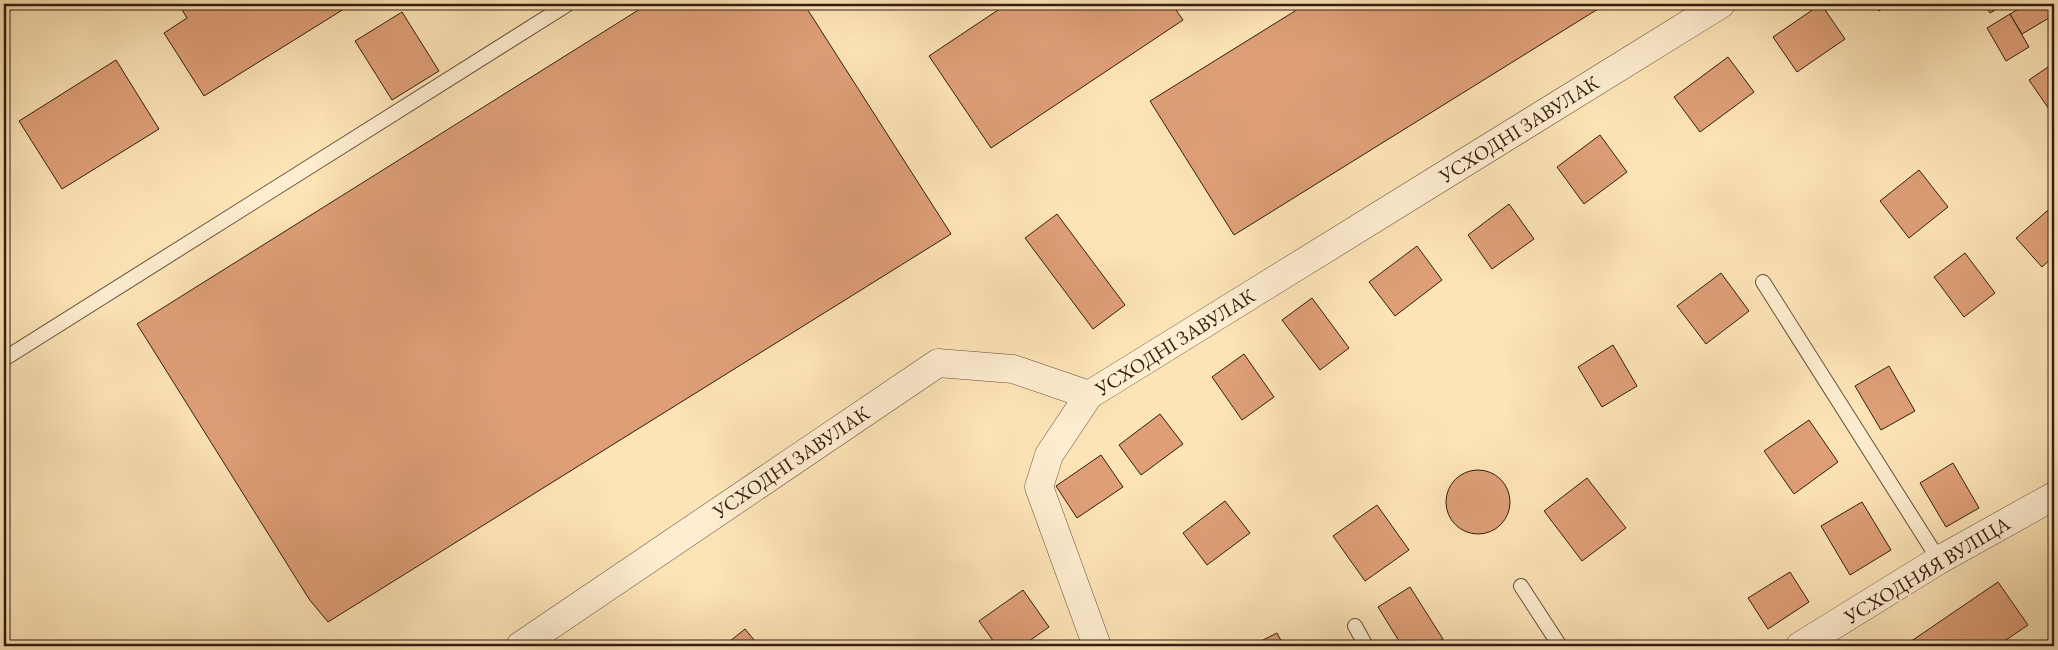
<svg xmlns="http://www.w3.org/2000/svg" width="2058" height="650" font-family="'EB Garamond',serif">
<rect width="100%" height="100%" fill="#fde4b7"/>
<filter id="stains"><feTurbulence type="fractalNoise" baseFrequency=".004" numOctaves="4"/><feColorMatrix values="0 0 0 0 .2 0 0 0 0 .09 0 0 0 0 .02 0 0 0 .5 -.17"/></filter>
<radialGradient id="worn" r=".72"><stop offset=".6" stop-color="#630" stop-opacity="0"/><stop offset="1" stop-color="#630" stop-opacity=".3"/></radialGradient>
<g fill="#de9f77" stroke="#341d0f">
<polygon points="181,4 352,4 204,96 164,33 187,18 179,5"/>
<polygon points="648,4 804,4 951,234 328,622 309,599 137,324"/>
<polygon points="1007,4 1172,4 1183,20 991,148 929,56"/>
<polygon points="1290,4 1606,4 1234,235 1150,101 1295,11"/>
<polygon points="1821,4 1845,39 1797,72 1773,37"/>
<polygon points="1874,4 1890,4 1879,11"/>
<polygon points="1984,4 2005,4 1990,13"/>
<polygon points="2027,4 2051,4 2054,9 2054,15 2022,34 2010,14"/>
<polygon points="402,12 439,71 392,100 355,41"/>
<polygon points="2010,14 2029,47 2006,61 1987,28"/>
<polygon points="1728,57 1754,92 1700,132 1674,97"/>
<polygon points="116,60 159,129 62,189 19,121"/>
<polygon points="2054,63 2054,110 2051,112 2029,80"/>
<polygon points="1600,135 1627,172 1584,204 1557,167"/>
<polygon points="1919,170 1948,207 1909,238 1880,201"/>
<polygon points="1509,204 1534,239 1492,269 1468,235"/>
<polygon points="2054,205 2054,256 2042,267 2016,238"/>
<polygon points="1057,214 1125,305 1093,329 1025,238"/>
<polygon points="1417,246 1442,280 1395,316 1369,282"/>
<polygon points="1965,253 1995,293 1964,317 1934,277"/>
<polygon points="1721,273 1749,311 1706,344 1677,306"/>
<polygon points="1312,298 1349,348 1320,370 1282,320"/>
<polygon points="1613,345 1637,386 1602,407 1578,367"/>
<polygon points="1244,354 1274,397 1242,420 1212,377"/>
<polygon points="1889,366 1915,411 1881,430 1855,386"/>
<polygon points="1160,414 1183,444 1141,475 1119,445"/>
<polygon points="1809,420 1838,462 1794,494 1764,451"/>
<polygon points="1101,455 1123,487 1077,518 1056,486"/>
<polygon points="1953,463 1979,508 1946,527 1920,483"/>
<circle cx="1478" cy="502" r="32"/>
<polygon points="1587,478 1626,528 1582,561 1544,511"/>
<polygon points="1225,501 1250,533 1207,565 1183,533"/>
<polygon points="1862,502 1891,550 1850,575 1821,526"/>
<polygon points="1377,505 1409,550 1365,581 1333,536"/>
<polygon points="1790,572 1809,602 1768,629 1748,598"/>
<polygon points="1998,582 2028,625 1997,646 1908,646 1907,644"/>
<polygon points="1410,587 1443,639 1432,646 1402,646 1378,607"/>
<polygon points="1023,590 1049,627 1022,646 997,646 979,621"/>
<polygon points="745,629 759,646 724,646"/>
<polygon points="1277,633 1284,646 1251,646"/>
</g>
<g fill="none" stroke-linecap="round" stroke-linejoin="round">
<defs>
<g id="lane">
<polyline points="1763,282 1939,560"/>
<polyline points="4,359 568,4"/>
<polyline points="1521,586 1560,646"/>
<polyline points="1355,626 1366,646"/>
</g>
<g id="street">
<polyline points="1089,395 1049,455 1039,487 1097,646"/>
<polyline points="520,646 938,363 1013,369 1089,395 1721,4"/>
<polyline points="1800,646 1939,560 2054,496"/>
</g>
</defs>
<use href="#lane" stroke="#664f39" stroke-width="16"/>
<use href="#street" stroke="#664f39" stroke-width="29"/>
<use href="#lane" stroke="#feedd0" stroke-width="14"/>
<use href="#street" stroke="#feedd0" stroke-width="28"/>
</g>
<g text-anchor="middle" stroke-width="4" stroke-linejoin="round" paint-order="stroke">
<g font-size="20" fill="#341d0f" stroke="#feedd0">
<text transform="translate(1519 129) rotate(-32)" y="7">УСХОДНІ ЗАВУЛАК</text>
<text transform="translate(1175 342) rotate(-32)" y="7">УСХОДНІ ЗАВУЛАК</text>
<text transform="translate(791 462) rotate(-34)" y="7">УСХОДНІ ЗАВУЛАК</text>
<text transform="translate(1927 570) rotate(-31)" y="7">УСХОДНЯЯ ВУЛІЦА</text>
</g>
</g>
<rect width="2058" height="650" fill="none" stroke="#fde4b7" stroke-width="20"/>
<rect x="5" y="5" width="2048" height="640" fill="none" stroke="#341d0f" stroke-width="2.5"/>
<rect x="10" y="10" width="2038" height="630" fill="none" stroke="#341d0f"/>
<rect width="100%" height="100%" filter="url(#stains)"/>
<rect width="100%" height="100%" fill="url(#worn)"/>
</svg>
